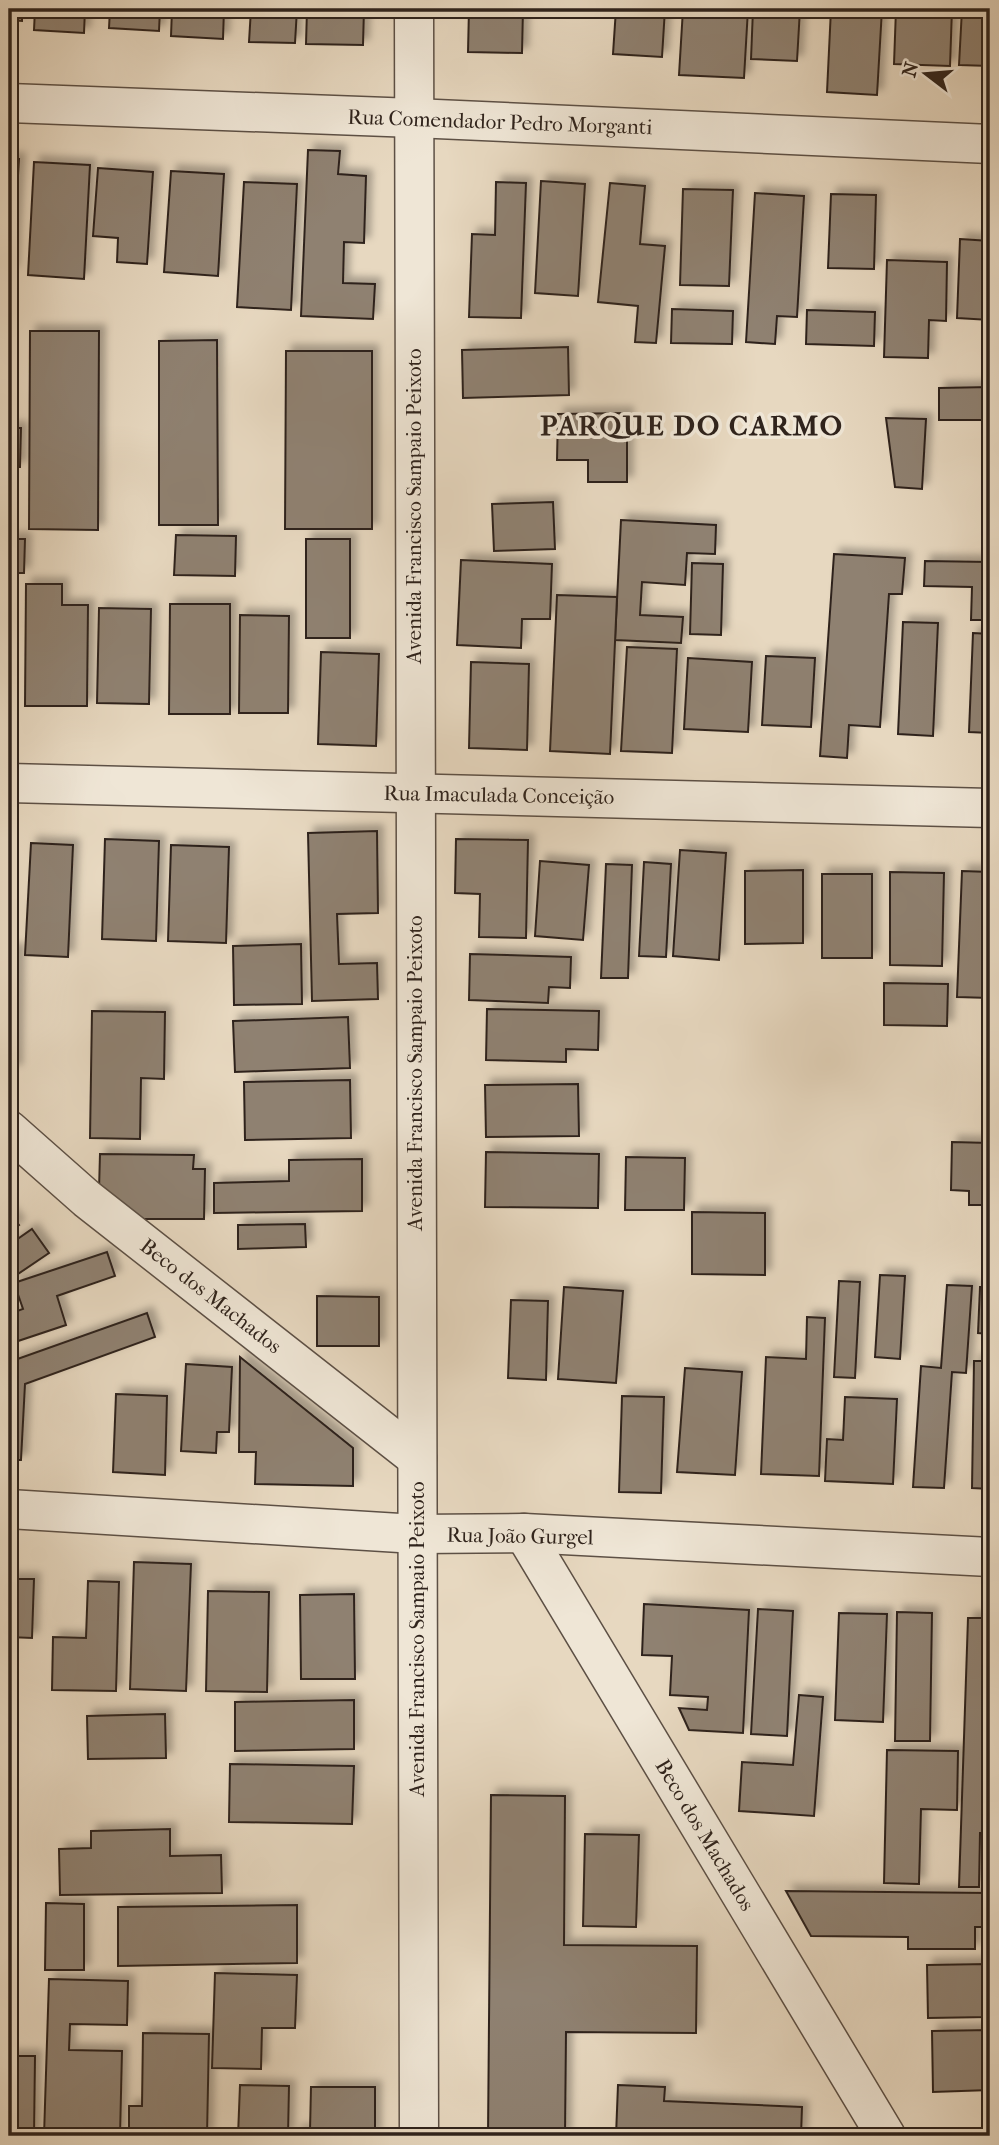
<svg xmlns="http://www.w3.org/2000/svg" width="999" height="2145" font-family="'IM FELL French Canon',serif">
<defs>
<filter id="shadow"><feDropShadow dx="6" dy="-6" stdDeviation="3.5" flood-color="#0004"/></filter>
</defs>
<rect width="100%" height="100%" fill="#e7d8c0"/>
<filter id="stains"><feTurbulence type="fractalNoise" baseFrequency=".00286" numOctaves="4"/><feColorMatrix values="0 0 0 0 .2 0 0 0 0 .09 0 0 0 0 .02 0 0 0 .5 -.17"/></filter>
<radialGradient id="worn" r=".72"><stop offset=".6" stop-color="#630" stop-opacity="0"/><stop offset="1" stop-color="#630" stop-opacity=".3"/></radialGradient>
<g fill="#8f8171" stroke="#2f231c" stroke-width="2" filter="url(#shadow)">
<polygon points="9,9 22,9 22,21 9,20"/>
<polygon points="35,9 85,9 84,33 34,30"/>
<polygon points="110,9 160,9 159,31 109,28"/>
<polygon points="172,9 224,9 223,39 171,36"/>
<polygon points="251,9 297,9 295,43 249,42"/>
<polygon points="307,9 364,9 363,45 306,44"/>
<polygon points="469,9 523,9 522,53 468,52"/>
<polygon points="616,9 665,9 662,57 613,54"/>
<polygon points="683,9 748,9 744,78 679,75"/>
<polygon points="753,9 800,9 797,61 751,59"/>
<polygon points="831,9 882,9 877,95 827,92"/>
<polygon points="896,9 952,9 950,66 894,64"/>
<polygon points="962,9 990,9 990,66 959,65"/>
<polygon points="308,150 340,151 338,174 366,176 364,243 344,242 343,283 375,284 373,319 301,316"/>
<polygon points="9,159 19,159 12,272 9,272"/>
<polygon points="34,162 90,165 84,279 28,275"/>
<polygon points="98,168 153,172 147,264 117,262 118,238 93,236"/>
<polygon points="171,171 224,174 218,276 164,272"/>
<polygon points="541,181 585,184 578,296 535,293"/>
<polygon points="244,182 297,184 291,310 237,307"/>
<polygon points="496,182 526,183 521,318 469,317 472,234 495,235"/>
<polygon points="610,183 645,186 640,244 665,246 656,343 635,342 638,306 598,302"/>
<polygon points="683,189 733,190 729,286 680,285"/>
<polygon points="755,193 804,196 797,317 777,316 775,344 746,342"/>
<polygon points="831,194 876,195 874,269 828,268"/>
<polygon points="960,239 990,241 990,320 957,318"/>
<polygon points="887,260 947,262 946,321 929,320 928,358 884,357"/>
<polygon points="672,309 733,311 732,344 671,343"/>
<polygon points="807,310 875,312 874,346 806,344"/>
<polygon points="30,331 99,331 98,530 29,529"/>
<polygon points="217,340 218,525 159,525 159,341"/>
<polygon points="568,347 569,395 463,398 462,350"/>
<polygon points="286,351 372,351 372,529 285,529"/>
<polygon points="990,387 990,420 939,420 939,388"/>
<polygon points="627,413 627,482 588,482 588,460 557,460 558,414"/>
<polygon points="886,418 926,419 922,489 895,487"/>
<polygon points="9,428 21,428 20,467 9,467"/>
<polygon points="553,502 555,549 494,551 492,504"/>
<polygon points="621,520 716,525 715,554 687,553 685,585 642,582 640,615 683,617 681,643 615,640"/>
<polygon points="176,535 236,536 235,576 174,575"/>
<polygon points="9,539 25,539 24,573 9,573"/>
<rect x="306" y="539" width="44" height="99"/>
<polygon points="834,554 905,558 902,594 889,594 880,727 849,725 847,758 820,756"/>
<polygon points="461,560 552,564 550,619 522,619 521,648 457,645"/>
<polygon points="925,561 990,562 990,620 971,620 972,587 924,586"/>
<polygon points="692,563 723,564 721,635 690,634"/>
<polygon points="26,584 62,584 62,605 88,605 87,706 25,706"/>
<polygon points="557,595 617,597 610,754 550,751"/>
<polygon points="170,604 230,604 230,714 169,714"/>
<polygon points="99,608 151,609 149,704 97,703"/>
<polygon points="240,615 289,616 288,713 239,713"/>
<polygon points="903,622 938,623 933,736 898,734"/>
<polygon points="973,633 990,634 990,733 969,732"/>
<polygon points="627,647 677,649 672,753 621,751"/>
<polygon points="321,652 379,654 376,746 318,744"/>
<polygon points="766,656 815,658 811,727 762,725"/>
<polygon points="688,658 752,662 748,732 684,729"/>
<polygon points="471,662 529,664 527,750 469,748"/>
<polygon points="377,831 378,913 337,914 339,964 377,963 378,999 312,1001 308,833"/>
<polygon points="105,839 159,841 156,941 102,939"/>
<polygon points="456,839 528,840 526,938 479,937 480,894 455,893"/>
<polygon points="31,843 73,845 68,957 25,955"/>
<polygon points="171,845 229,847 226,943 168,941"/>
<polygon points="680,850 726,853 719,960 673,956"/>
<polygon points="540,861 589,865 583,940 535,936"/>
<polygon points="644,862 671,864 666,957 639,956"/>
<polygon points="606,864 632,865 628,978 601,978"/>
<polygon points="803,870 803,943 745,944 745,871"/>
<polygon points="962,871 990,872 990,998 957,997"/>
<polygon points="890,872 944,873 942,966 890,965"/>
<rect x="822" y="874" width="50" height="84"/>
<polygon points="301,944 302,1004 234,1005 233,946"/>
<polygon points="9,950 18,950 16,1070 9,1070"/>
<polygon points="470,954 571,957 570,988 549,987 548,1003 469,1000"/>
<polygon points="884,983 948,984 947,1026 884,1025"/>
<polygon points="487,1009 599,1011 598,1050 566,1049 566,1062 486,1060"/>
<polygon points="92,1011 165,1012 164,1079 141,1078 140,1139 90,1138"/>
<polygon points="348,1017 350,1068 235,1072 233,1021"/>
<polygon points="350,1080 351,1138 245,1140 244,1082"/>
<polygon points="578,1084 579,1136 486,1137 485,1085"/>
<polygon points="952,1142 990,1143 990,1205 969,1205 969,1191 951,1190"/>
<polygon points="486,1152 599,1154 598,1208 485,1207"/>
<polygon points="100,1154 194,1155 193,1169 205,1169 204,1219 139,1219 99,1190"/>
<polygon points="626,1157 685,1158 684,1210 625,1210"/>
<polygon points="362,1159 362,1211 214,1213 214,1183 289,1181 289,1160"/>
<polygon points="9,1212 19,1225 9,1232"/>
<polygon points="692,1212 765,1213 765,1275 692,1274"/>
<polygon points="305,1224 306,1247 238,1249 238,1225"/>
<polygon points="32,1229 49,1253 9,1280 9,1245"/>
<polygon points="107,1252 115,1276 57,1296 66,1325 9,1344 9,1314 23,1309 14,1283"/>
<polygon points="880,1275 905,1276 900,1359 875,1357"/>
<polygon points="839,1281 860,1282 855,1378 834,1377"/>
<polygon points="947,1285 972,1286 966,1373 952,1372 944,1488 913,1487 921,1366 941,1368"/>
<polygon points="564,1287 623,1291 616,1383 558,1379"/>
<polygon points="980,1287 990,1287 990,1334 978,1333"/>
<polygon points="317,1296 379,1297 379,1346 317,1346"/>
<polygon points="511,1300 548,1301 546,1380 508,1378"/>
<polygon points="147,1313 155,1337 25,1384 21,1460 9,1460 9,1362"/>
<polygon points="807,1317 825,1318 819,1476 761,1474 766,1357 806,1359"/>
<polygon points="240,1357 353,1448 353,1486 255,1484 256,1452 239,1452"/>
<polygon points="974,1361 990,1361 990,1489 972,1488"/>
<polygon points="186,1364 232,1367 229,1432 217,1432 216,1453 181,1451"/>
<polygon points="685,1368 742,1372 735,1475 677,1472"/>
<polygon points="116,1394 167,1396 165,1475 113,1472"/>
<polygon points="622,1396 664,1397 661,1493 619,1492"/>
<polygon points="845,1397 897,1399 893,1484 825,1481 827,1439 843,1440"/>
<polygon points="134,1562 191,1564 186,1691 130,1689"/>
<polygon points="9,1579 34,1579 32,1638 9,1637 9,1643"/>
<polygon points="88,1581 119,1582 116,1691 52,1690 53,1637 86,1638"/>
<polygon points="208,1591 269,1592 267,1692 206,1691"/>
<polygon points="354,1594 355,1679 301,1679 300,1595"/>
<polygon points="644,1604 749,1610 743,1733 689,1730 679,1708 707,1710 708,1697 670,1695 672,1656 642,1655"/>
<polygon points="758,1609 793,1611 787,1736 751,1734"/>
<polygon points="897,1612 932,1613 930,1741 895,1741"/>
<polygon points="839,1613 887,1614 883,1722 835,1720"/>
<polygon points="968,1618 990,1618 990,1833 980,1833 979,1887 959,1887"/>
<polygon points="799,1695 823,1697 814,1816 739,1811 742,1762 793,1765"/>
<polygon points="354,1700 354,1749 235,1751 235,1702"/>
<polygon points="165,1714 166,1758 88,1759 87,1716"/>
<polygon points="887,1750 958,1751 957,1810 921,1809 919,1884 884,1883"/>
<polygon points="230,1764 354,1766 352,1824 229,1822"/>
<polygon points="491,1795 565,1796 564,1945 697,1946 696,2033 566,2032 565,2136 488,2136"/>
<polygon points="170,1829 170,1856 221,1855 222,1893 60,1895 59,1849 91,1848 91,1831"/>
<polygon points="585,1834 639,1835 636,1927 583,1926"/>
<polygon points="786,1891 990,1893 990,1927 975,1927 975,1949 908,1949 908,1937 811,1936"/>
<polygon points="46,1903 84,1904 84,1970 45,1970"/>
<polygon points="297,1905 297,1963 118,1966 118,1907"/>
<polygon points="988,1964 989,2017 928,2018 927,1965"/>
<polygon points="215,1973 297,1975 295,2028 262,2028 261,2069 212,2068"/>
<polygon points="49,1979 128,1981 127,2025 70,2024 69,2050 122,2051 120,2136 44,2136"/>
<polygon points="990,2030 990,2090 933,2092 932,2031"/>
<polygon points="143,2033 209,2034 207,2136 129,2136 129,2106 142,2106"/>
<polygon points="9,2056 35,2056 34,2136 9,2136"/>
<polygon points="240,2085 289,2086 288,2136 238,2136"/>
<polygon points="618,2085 665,2087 664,2101 802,2107 801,2136 616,2136"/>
<polygon points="311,2087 375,2087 375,2136 296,2136 296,2131 310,2131"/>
</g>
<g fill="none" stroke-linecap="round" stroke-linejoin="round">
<defs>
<g id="minor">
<polyline points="414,9 419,2136"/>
<polyline points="9,103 414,118 990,144"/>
<polyline points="9,783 990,808"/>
<polyline points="9,1130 87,1199 417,1458"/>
<polyline points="9,1509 416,1534 524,1533 990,1557"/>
<polyline points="524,1533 886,2136"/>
</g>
</defs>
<use href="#minor" stroke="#5d5045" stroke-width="41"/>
<use href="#minor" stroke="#efe6d6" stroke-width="38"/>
</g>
<g text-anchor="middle" stroke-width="7" stroke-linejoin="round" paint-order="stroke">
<g font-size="21" fill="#2f231c" stroke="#efe6d6">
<text transform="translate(500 122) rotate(2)" y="7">Rua Comendador Pedro Morganti</text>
<text transform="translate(414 506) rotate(-90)" y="7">Avenida Francisco Sampaio Peixoto</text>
<text transform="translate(499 795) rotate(1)" y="7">Rua Imaculada Conceição</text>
<text transform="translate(415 1073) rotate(-90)" y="7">Avenida Francisco Sampaio Peixoto</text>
<text transform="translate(211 1296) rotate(38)" y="7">Beco dos Machados</text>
<text transform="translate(520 1536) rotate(1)" y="7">Rua João Gurgel</text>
<text transform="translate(417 1639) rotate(-90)" y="7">Avenida Francisco Sampaio Peixoto</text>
<text transform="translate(705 1835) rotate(59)" y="7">Beco dos Machados</text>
</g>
<g font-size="28" font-weight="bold" letter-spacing="2" fill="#2f231c" stroke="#efe6d6">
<text x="692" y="435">PARQUE DO CARMO</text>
</g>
</g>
<rect width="999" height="2145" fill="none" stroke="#e7d8c0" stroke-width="35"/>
<rect x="10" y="10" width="978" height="2124" fill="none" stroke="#2f231c" stroke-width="3.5"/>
<rect x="18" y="18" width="964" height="2110" fill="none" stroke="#2f231c" stroke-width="2"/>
<g transform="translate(926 74) rotate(286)" stroke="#efe6d6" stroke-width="5" paint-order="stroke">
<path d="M0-5L12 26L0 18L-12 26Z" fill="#2f231c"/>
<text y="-10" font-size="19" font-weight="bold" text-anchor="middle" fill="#2f231c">N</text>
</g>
<rect width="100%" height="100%" filter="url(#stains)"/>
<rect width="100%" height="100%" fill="url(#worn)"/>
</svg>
